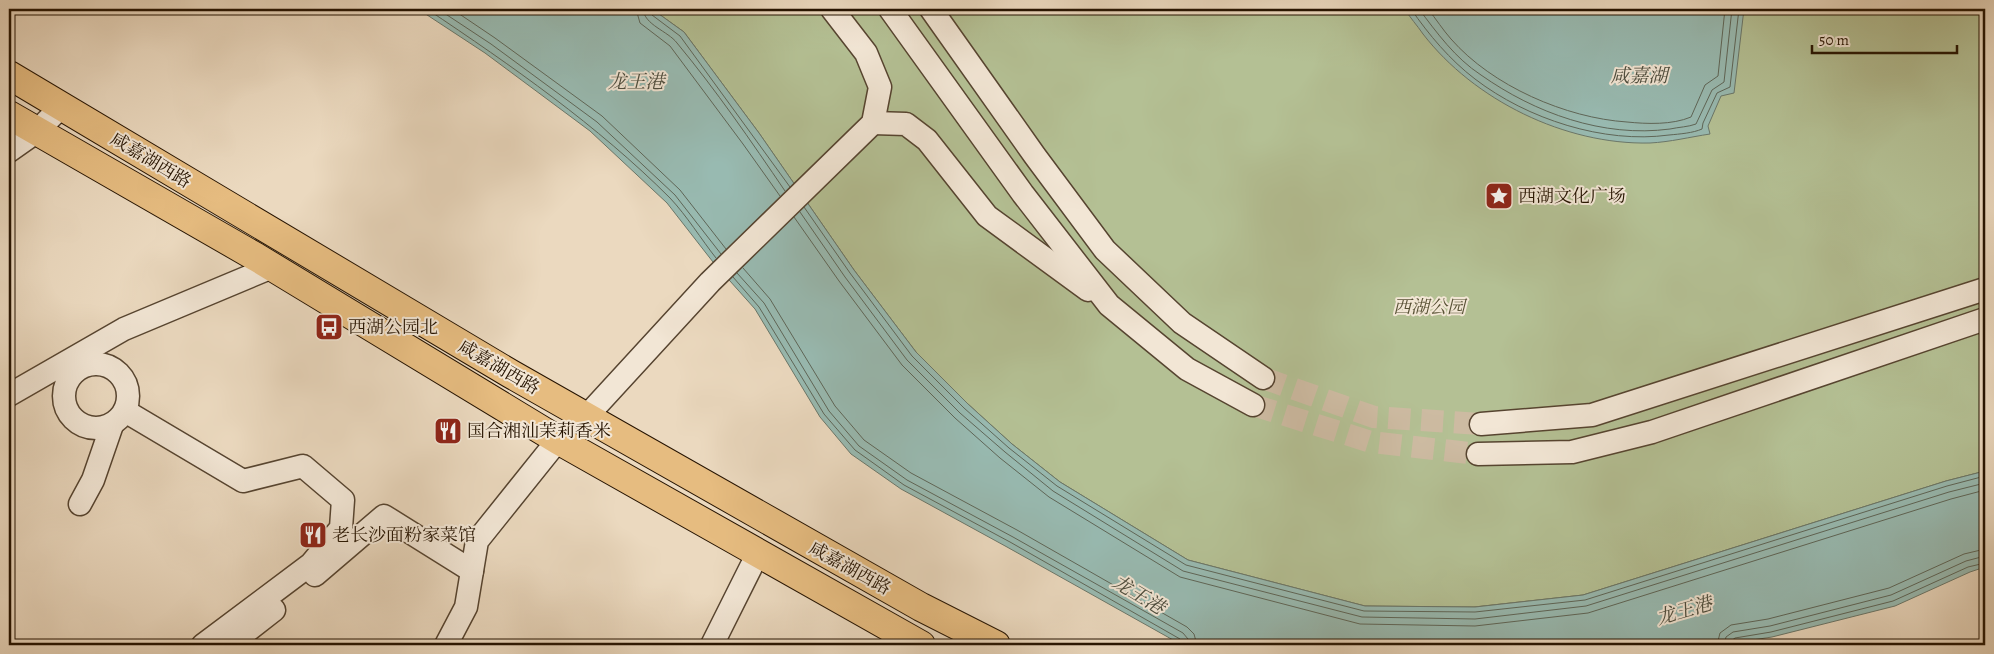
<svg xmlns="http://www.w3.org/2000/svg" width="1994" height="654" font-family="Alegreya,'Noto Serif SC',serif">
<rect width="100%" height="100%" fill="#ebd9bf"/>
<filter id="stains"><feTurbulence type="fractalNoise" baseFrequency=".004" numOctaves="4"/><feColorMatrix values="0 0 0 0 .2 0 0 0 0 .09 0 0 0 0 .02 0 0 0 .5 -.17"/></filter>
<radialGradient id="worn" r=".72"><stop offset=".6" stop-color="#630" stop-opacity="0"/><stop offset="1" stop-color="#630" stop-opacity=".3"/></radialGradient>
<polygon fill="#b4c094" stroke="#6c6a4a" points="652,9 1985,9 1985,471 1946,481 1583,595 1474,607 1365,606 1188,560 1060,482 1012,444 968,404 916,352 854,270 759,133 684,32"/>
<g fill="#98bab1" stroke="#6a776a">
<polygon points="418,9 652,9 684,32 759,133 854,270 916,352 968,404 1012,444 1060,482 1188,560 1365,606 1475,607 1583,595 1946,481 1985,471 1985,567 1970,572 1895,606 1772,637 1720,645 1182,645 1007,547 901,489 851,454 820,417 755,309 713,262 667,203 590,131 485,53"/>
<path d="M 1405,9 L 1744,9 L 1734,93 L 1721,96 L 1708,126 L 1710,134 C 1690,137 1670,142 1650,143 C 1565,145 1474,100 1423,34 C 1417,25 1410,18 1405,9 Z"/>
</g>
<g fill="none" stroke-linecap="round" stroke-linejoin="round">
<g stroke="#5e6658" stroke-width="1">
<path d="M 427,9 C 512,66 597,125 670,198 C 687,216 701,239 716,258"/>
<polyline points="438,9 491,44 597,122 675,195 721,254"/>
<polyline points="452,9 495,38 602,116 680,190 726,249"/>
<polyline points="636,9 640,23 670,46 743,144 780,196"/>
<path d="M 643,9 C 644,25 668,31 677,43 C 716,90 751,141 785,191"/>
<polyline points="649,9 652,15 680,36 790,187"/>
<path d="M 1411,9 C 1429,35 1450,60 1475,79 C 1527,119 1604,144 1669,135 C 1680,134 1693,133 1702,129 L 1703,123 L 1717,93 L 1730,87 L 1739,9"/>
<path d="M 1419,9 C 1437,33 1455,58 1481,75 C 1535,113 1603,138 1670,129 C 1679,127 1688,127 1696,124 L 1712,90 L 1724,82 L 1732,9"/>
<path d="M 1428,9 C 1436,19 1443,30 1451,39 C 1492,86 1566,118 1627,122 C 1647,124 1672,125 1691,117 L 1705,85 L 1718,76 L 1725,9"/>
<polyline points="804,207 850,273 912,356 964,408 1009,448 1057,486 1186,565 1364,611 1475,612 1585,600 1947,486 1985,476"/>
<polyline points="800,212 845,277 907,360 960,413 1005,452 1053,491 1183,571 1362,617 1475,619 1586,606 1949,492 1985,483"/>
<polyline points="794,217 839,281 902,365 955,418 1000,458 1049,497 1180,577 1360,624 1475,626 1588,613 1951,499 1985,490"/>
<polyline points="743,268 770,299 835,406 864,440 911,473 1017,530 1187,627 1194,634 1197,645"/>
<polyline points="737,273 764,303 829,411 859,446 907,480 1013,537 1183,633 1188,639 1189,645"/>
<polyline points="733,277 759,307 824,414 855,450 904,485 1010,542 1180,639 1183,645"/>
<polyline points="1717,645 1720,633 1731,625 1768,619 1889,588 1964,554 1985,549"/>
<polyline points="1724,645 1726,637 1733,632 1770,626 1891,595 1966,561 1985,556"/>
<polyline points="1731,645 1731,641 1735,638 1771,632 1893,601 1968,567 1985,563"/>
</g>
<g stroke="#cdbba2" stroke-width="22" stroke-dasharray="22 11" stroke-linecap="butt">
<polyline points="1263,378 1374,417 1481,424"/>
<polyline points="1253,405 1371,442 1478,454"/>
</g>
<defs>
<g id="minor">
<polyline points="890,9 1023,194 1109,305 1187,369 1253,405"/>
<polyline points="931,9 1035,156 1105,250 1182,323 1263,378"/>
<polyline points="873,123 906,124 927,140 987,216 1088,290"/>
<polyline points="9,151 36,132 62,106"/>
<circle cx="96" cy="396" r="32"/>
<polyline points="9,395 124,329 272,267"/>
<polyline points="125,411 243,481 303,466 343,500 341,528 311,564 203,645"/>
<polyline points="586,417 710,282 873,123 880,87 866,53 832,9"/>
<polyline points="1481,424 1592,415 1985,289"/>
<polyline points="1478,454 1572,452 1652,432 1985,319"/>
<polyline points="80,504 93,480 112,425"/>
<polyline points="315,575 384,516 472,571"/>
<polyline points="229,645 274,610"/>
<polyline points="446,645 466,607 477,541 558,440"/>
<polyline points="712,645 758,553"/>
</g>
<g id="major">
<polyline points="9,75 511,374 921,607 996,645"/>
<polyline points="9,115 256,257 558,440 921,645"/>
</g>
</defs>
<use href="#minor" stroke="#564430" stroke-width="25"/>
<use href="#major" stroke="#251300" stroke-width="30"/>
<use href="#minor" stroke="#f2e6d5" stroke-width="22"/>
<use href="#major" stroke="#e6bc80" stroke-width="28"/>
</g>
<defs>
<symbol id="sight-square" viewBox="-11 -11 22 22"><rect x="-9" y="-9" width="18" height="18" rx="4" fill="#8f2418" stroke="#f2e6d5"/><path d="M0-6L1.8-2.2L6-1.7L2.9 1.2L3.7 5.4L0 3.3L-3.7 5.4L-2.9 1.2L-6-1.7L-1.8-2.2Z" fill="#fff"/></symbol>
<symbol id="bus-square" viewBox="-11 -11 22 22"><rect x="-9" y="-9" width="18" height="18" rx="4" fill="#8f2418" stroke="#f2e6d5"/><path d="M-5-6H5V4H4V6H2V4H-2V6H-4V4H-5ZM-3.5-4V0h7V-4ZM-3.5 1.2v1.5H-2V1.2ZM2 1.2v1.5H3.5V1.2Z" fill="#fff"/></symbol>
<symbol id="restaurant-square" viewBox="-11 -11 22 22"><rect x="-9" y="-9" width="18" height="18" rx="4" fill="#8f2418" stroke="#f2e6d5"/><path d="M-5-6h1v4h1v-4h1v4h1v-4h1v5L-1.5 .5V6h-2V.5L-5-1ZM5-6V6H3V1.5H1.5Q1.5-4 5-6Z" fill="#fff"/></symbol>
</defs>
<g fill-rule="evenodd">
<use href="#sight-square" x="1483" y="180" width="32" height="32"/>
<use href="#bus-square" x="313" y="311" width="32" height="32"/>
<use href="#restaurant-square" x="432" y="415" width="32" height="32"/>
<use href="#restaurant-square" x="297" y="519" width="32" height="32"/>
</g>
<g text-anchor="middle" stroke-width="4" stroke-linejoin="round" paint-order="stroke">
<g font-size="18" fill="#251300" stroke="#f2e6d5">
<text transform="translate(151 160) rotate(31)" y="6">咸嘉湖西路</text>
<text transform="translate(499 367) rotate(30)" y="6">咸嘉湖西路</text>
<text transform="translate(850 568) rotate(29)" y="6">咸嘉湖西路</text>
</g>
<g font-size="18" fill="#251300" stroke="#f2e6d5" text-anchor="start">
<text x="1518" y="202">西湖文化广场</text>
<text x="348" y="333">西湖公园北</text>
<text x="467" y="437">国合湘汕茉莉香米</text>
<text x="332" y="541">老长沙面粉家菜馆</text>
</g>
<g font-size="18" font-style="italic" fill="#575034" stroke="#f2e6d5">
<text x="1429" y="313">西湖公园</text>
</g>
<g font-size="19" font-style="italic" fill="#4d4d3e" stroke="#f2e6d5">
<text x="1639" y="82">咸嘉湖</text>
<text x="636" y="88">龙王港</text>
<text transform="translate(1139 594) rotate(31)" y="7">龙王港</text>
<text transform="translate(1684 610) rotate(-16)" y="7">龙王港</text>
</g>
</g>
<rect width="1994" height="654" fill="none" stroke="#ebd9bf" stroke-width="30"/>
<rect x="10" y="10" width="1974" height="634" fill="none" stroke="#251300" stroke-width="2.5"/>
<rect x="15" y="15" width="1964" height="624" fill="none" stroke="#251300"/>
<path d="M1812 45v8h145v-8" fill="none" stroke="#251300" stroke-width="2.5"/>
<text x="1819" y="45" font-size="15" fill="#251300" stroke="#f2e6d5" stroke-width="4" paint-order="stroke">50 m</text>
<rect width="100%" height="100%" filter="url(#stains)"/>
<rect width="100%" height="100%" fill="url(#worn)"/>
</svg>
